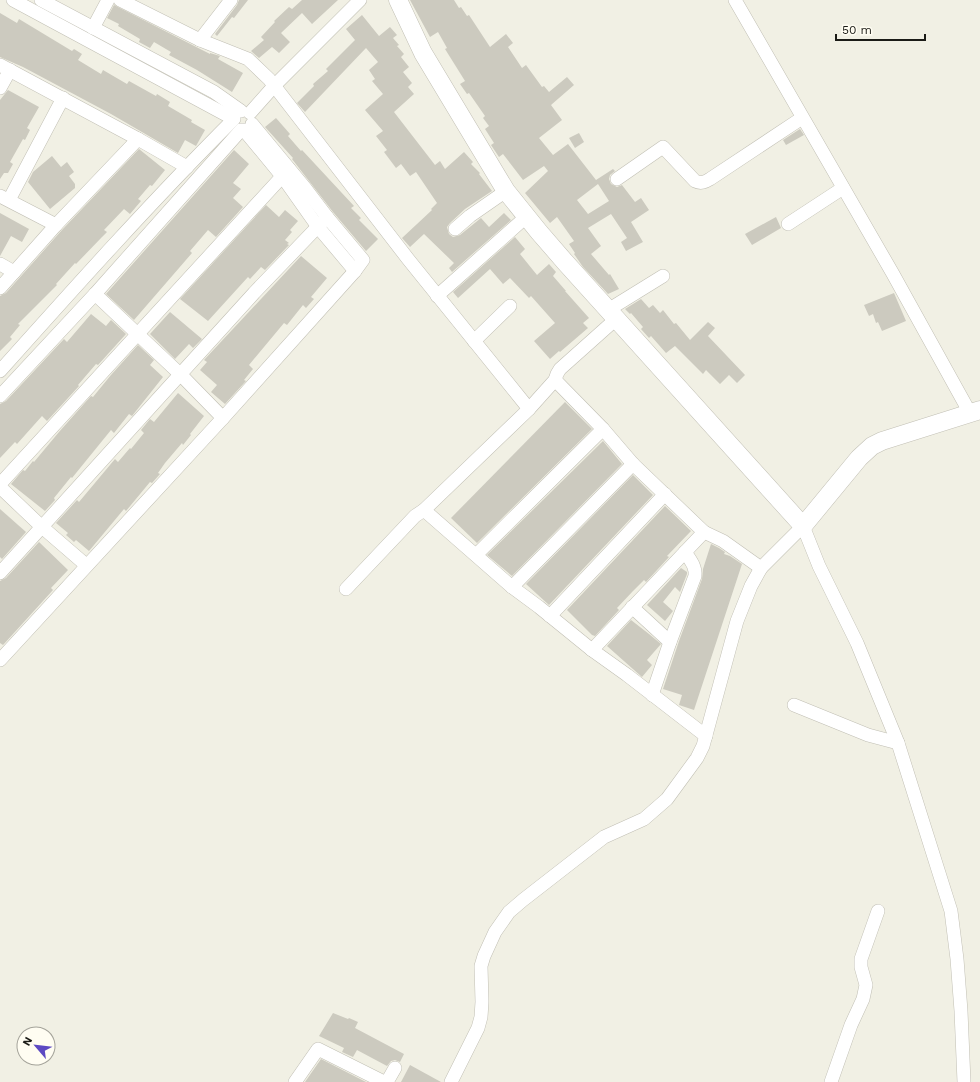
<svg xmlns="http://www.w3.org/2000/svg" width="980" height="1082" font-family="'Work Sans',sans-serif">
<rect width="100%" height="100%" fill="#f1f0e4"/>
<g fill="#cccabf" fill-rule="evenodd">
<polygon points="239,0 248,0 234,18 232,17 217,36 215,34 237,5"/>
<polygon points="302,0 338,0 312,24 302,13 281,33 290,42 279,53 272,47 259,58 251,51 264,40 261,37 275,22 274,21 289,7 292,9"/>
<path d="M 410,0 L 454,0 L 459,8 L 461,7 L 467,16 L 469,15 L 490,47 L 506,34 L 513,43 L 508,47 L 522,68 L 526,65 L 542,87 L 544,86 L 549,92 L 567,77 L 574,85 L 551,105 L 562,120 L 539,138 L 553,155 L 568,144 L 596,180 L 613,169 L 615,171 L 610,175 L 609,179 L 611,184 L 617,187 L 622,185 L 635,202 L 641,198 L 649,210 L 631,222 L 643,242 L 626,251 L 621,242 L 627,238 L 611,214 L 588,228 L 601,246 L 591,254 L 609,275 L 610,274 L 619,289 L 608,294 L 583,267 L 574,254 L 575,253 L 569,244 L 574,241 L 557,217 L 550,223 L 525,193 L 548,171 L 544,166 L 523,180 L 503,154 L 499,157 L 491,145 L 494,143 L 485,129 L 489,126 L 483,118 L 485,116 L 469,93 L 467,94 L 460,84 L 465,81 L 445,49 L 447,48 L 438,32 L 430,37 ZM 598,184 L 609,201 L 588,214 L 577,200 Z"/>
<polygon points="114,5 210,54 210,53 220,56 218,59 243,73 232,92 197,70 169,55 171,52 154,42 150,48 139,42 140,39 118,26 119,24 107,18"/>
<polygon points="0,13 17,23 19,19 72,51 74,49 82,54 78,60 101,74 103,70 127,84 129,81 156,96 157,94 170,102 168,106 192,120 191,122 205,130 196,146 185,140 178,153 111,114 23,67 0,57"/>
<polygon points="362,15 379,36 390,27 397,35 393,38 399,45 397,46 404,54 401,57 409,67 403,72 412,83 408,87 414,94 394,112 435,165 440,161 445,169 464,152 473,162 471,164 480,173 479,174 492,191 465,209 450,223 447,227 449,234 453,237 460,235 481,218 489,227 504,213 511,220 452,272 449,268 454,263 424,234 410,247 402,238 432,210 431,209 437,203 416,172 410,176 401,164 396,168 384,152 387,150 376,136 383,131 365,110 383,94 372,81 375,79 369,70 378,62 366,48 305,112 297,103 314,86 313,84 328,71 326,69 355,40 346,29"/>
<polygon points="8,90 39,107 27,128 30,130 25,140 23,139 10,162 13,164 8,173 4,173 0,179 0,100"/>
<polygon points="276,118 290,134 288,136 301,151 302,150 354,206 351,208 361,218 359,220 378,239 366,251 333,212 292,159 293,158 265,127"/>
<polygon points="800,129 804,135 786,145 783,140"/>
<polygon points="579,133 584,142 575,148 569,138"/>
<polygon points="139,149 165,170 152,186 150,185 138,199 141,201 130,214 124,209 104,230 107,232 102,237 76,264 75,263 56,284 57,285 18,324 20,325 10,337 12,339 0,351 0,296 6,293 62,230"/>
<polygon points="234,150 249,164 233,183 241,189 233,198 243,207 216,237 208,230 190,251 192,253 134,320 106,294"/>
<polygon points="52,156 61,167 67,162 74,172 69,176 75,184 75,188 50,209 28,182 33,172"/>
<polygon points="266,205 279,217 285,210 298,221 290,230 292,232 285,240 289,243 287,244 289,245 265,270 261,267 250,279 248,277 208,321 180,299"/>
<polygon points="0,213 29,229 22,242 11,236 0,256"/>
<polygon points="776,217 781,228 752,245 745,234"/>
<polygon points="515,237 525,249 520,254 537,275 549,264 556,272 553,276 566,291 565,291 589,318 583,323 588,328 560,352 559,351 550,359 534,341 555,323 531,296 529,298 510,278 503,284 490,269 458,298 453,292"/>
<polygon points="301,256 327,278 311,297 314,299 306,308 303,305 287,325 284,323 249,365 253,369 244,380 246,381 225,404 211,392 217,385 200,370 207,362 204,360"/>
<polygon points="894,293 906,321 882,331 878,322 876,323 873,314 869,316 864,305"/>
<polygon points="641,299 649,308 653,305 660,313 663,310 674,324 676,323 690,340 708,322 715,328 708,336 745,375 737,383 729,375 720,384 706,370 703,374 675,346 666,353 651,336 649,338 641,329 643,327 631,313 630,314 625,309"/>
<polygon points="170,312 202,339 193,348 189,344 175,359 150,334"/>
<polygon points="91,314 106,326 111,320 126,334 98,365 96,364 78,385 79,386 47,421 42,416 17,444 15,442 0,458 0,404 6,401 64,339 67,342"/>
<polygon points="138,345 154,360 150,365 163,377 132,416 129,414 114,433 111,430 72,478 71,477 54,498 55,500 45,511 11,484 23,470 25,471 33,461 34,462 59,432 91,396 93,397 111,375"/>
<polygon points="178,393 204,416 190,434 191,435 183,445 182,443 165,463 158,473 160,474 152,483 150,482 126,511 124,509 89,551 76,540 74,542 66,535 68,533 56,523 77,500 79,502 115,459 118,462 130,448 131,449 144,433 141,430 150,419 154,422"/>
<polygon points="565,402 592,429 477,543 451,518"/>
<polygon points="603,441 622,464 512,576 487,555"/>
<polygon points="633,475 653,495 549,605 526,584"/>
<polygon points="665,506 691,531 667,556 669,557 646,582 644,580 633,591 617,608 619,610 595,636 592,635 567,610"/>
<polygon points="0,509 26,532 2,559 0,557"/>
<polygon points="39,542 68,570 51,588 53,590 3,645 0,643 0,581 6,578"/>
<polygon points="711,544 719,548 725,552 724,554 730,556 742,564 694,710 679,705 682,695 663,689 679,641 702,579 703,569"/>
<polygon points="681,568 687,572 687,574 680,592 675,587 663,602 673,611 665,621 647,605"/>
<polygon points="631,620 649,634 661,644 647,660 652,665 642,677 607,646"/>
<polygon points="333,1013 348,1019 349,1018 358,1022 355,1028 404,1054 400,1062 395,1060 391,1061 387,1066 357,1050 353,1057 342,1052 344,1048 319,1036"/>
<polygon points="321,1059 366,1082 305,1082"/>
<polygon points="410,1065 441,1082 401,1082"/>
</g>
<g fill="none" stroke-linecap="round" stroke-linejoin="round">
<defs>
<g id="street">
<polyline points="13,0 234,119"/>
<polyline points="41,0 214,92 241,111"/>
<polyline points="120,0 200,40 248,59 269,79 408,259 529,409"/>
<polyline points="735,0 893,274 970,413"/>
<polyline points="93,28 108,0"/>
<polyline points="200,40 231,0"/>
<polyline points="0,65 138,139"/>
<polyline points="0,88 10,70"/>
<polyline points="250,113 274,86 360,0"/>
<polyline points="244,130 282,176 318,227 355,271"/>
<path d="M 617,179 L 663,147 L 695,181 C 701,184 705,182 710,179 L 802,118"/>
<polyline points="0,196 56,225"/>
<polyline points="9,200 63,98"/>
<polyline points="788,224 843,188"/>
<polyline points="455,229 470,216 506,191"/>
<polyline points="0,264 14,272"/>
<polyline points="0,288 56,225 138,139 187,167"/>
<polyline points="95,294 181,375 223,418"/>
<polyline points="437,296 526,217"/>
<polyline points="608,310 663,276"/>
<polyline points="474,341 510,306"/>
<path d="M 0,371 C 76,286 152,201 233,120"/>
<polyline points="555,380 603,429 633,464 704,532 723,541 761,568"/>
<polyline points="0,396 95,294 241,130"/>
<polyline points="0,484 289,169"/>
<polyline points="0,487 42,527 86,565"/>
<polyline points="424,510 512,587 539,607 592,650 627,675 706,736"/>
<polyline points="476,555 603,429"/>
<polyline points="0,573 254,293 327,217"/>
<polyline points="512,587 633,464"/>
<polyline points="346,589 415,516 424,510 529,409 555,380 557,374 560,369 616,319"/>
<polyline points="632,607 670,642"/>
<polyline points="550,616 665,494"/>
<polyline points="592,650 704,532"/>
<polyline points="0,660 223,418 355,271 363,260 327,217 305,188 252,124"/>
<path d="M 652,695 L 670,642 L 695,576 C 696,566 690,560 685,552"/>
<polyline points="794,705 868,735 898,743"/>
<polyline points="295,1082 318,1049 384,1082"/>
<polyline points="387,1082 395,1068"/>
<polyline points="451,1082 478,1028 481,1017 482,1002 481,966 484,956 495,932 509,912 523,900 604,837 644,819 667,799 697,758 703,746 737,621 751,586 761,568 803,526 819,566 857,643 898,743 951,911 957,959 961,1011 964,1082"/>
<polyline points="831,1082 851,1025 863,999 866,985 861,967 861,959 878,911"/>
</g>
<polyline id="secondary" points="398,0 423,53 506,191 539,232 565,262 803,526 859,458 872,446 882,441 980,410"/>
</defs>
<use href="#street" stroke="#c1bfb4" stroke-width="14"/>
<use href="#secondary" stroke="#c1bfb4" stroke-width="19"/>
<use href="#street" stroke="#fff" stroke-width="13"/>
<use href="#secondary" stroke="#fff" stroke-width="18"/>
</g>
<g transform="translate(36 1046) rotate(298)"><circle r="19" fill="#fffdf2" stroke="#a4a39a"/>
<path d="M0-3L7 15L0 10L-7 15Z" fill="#5c49c2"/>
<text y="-6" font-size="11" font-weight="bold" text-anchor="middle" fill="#1b1b16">N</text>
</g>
<path d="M836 34v6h89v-6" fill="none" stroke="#1b1b16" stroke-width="2"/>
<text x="842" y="34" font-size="12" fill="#1b1b16" stroke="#fffdf2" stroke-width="3" paint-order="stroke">50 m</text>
</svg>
